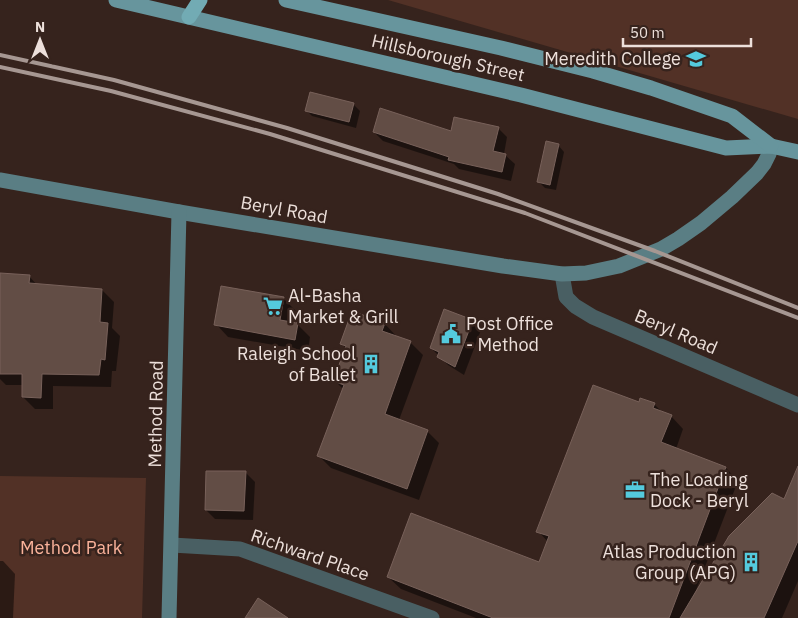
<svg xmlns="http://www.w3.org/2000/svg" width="798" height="618" font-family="'IBM Plex Sans',sans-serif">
<rect width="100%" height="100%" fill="#36231d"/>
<g fill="#523126">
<polygon points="388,0 798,0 798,119"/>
<polygon points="0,476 146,478 142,618 0,618"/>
</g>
<g fill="#0007">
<polygon points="310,94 354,105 360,111 356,128 312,116 306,110"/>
<polygon points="498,128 507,137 504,154 505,155 515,164 511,181 459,169 454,164 383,141 374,132 452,133"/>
<polygon points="558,145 564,152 556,190 545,188 538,181"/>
<polygon points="0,274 29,276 37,285 102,290 114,302 112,328 120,336 116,371 112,371 111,387 53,386 53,409 35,409 23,397 24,385 6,385 0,379"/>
<polygon points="283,298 296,311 293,324 298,325 310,337 308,351 228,337 216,324"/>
<polygon points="353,313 385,324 397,337 410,342 423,355 399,420 427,431 439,443 419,500 331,468 319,456 343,389 335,381 347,349 341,343"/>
<polygon points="472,321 481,330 464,375 448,365 431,348"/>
<polygon points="639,404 654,404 663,413 671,416 683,429 676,449 726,468 738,481 695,593 696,594 784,500 798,488 798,581 782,618 476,618 401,589 388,577 540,564 548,542 538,531"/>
<polygon points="246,473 255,482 253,520 215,519 206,510"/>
<polygon points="0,561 3,561 15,574 13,618 0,618"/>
</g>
<g fill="#624d45" stroke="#78615a">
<polygon points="310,92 354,103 349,122 305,111"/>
<polygon points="380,108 451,131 454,117 499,127 493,151 506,154 502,172 448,160 449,157 373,132"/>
<polygon points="546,141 559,144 550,185 537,182"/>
<polygon points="0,273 30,275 29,283 102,289 100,322 108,323 105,360 101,359 99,375 42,374 41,398 22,397 22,374 0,374"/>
<polygon points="221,286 284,297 280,320 298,323 295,340 214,325"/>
<polygon points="444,309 473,320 455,367 437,357 439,352 430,348"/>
<polygon points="352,311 385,323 382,331 411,341 385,414 428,430 407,489 317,456 344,385 333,381 346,346 340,344"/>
<polygon points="593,385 639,402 640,398 655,403 653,408 672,415 661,442 726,467 669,618 493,618 387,577 411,513 539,562 549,536 536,532"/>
<polygon points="798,466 798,541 764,618 680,618 729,536 772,493 784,499"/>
<polygon points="206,471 246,471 244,511 205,510"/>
<polygon points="258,598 288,618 245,618"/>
</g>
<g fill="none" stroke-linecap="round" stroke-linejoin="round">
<g stroke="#495f63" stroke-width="15">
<polyline points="562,274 566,297 575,306 593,317 798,405"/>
<polyline points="172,545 240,549 432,618"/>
</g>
<g stroke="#5a7e84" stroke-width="15">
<polyline points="0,180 179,212 503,266 562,274 586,273 619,266 661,249 678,239 701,223 732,197 757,173 764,164 769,154 771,146"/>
<polyline points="169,618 179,212"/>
</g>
<g stroke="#67959d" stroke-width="15">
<polyline points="116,0 521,95 726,148 771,146 798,152"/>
<polyline points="286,0 501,48 593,71 651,88 732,116 771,146"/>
</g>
<polyline stroke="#72abb4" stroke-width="15" points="189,17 200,0"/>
<g stroke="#a69792" stroke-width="4">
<polyline points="0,55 114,80 287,128 498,194 655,251 798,308"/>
<polyline points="0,67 111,91 270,134 525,213 798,318"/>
</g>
</g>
<defs>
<symbol id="university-bare" viewBox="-9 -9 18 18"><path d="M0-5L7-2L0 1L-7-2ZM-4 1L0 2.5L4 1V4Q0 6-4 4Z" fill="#54cadd" stroke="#36231d" stroke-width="2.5" paint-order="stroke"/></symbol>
<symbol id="supermarket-bare" viewBox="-9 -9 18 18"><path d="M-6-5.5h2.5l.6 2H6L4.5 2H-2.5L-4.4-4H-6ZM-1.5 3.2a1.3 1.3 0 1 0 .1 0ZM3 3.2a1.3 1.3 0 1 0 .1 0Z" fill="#54cadd" stroke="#36231d" stroke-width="2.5" paint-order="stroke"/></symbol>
<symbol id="civic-bare" viewBox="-9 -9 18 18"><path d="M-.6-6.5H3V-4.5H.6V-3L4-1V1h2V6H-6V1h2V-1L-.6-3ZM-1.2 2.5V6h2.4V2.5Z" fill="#54cadd" stroke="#36231d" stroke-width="2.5" paint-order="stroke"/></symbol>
<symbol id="building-bare" viewBox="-9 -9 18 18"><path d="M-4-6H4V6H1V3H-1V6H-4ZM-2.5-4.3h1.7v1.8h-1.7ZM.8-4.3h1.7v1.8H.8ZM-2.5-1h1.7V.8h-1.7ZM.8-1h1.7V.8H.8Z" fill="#54cadd" stroke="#36231d" stroke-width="2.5" paint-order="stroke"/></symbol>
<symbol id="office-bare" viewBox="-9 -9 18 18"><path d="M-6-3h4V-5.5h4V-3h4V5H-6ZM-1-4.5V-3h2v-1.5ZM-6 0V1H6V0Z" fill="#54cadd" stroke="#36231d" stroke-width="2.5" paint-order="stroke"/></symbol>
</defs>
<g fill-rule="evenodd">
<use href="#university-bare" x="682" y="45" width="28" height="28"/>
<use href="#supermarket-bare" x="259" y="292" width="28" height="28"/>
<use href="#civic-bare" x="437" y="320" width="28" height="28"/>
<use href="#building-bare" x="357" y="350" width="28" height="28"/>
<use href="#office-bare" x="621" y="476" width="28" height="28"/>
<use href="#building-bare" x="737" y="548" width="28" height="28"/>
</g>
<g text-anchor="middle" stroke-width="5" stroke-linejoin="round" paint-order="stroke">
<g font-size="18" fill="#ede0db" stroke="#36231d">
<text transform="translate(448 58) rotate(13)" y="6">Hillsborough Street</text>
<text transform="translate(284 210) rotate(10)" y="6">Beryl Road</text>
<text transform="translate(676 332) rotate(23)" y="6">Beryl Road</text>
<text transform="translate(156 414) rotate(-89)" y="6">Method Road</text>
<text transform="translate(310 555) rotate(19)" y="6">Richward Place</text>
</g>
<g font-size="18" fill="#ede0db" stroke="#36231d" text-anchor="end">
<text x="681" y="65">Meredith College</text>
<text x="288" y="302" text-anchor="start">Al-Basha<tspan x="288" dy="21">Market &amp; Grill</tspan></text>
<text x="466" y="330" text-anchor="start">Post Office<tspan x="466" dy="21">- Method</tspan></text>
<text x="356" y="360">Raleigh School<tspan x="356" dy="21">of Ballet</tspan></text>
<text x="650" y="486" text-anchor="start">The Loading<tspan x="650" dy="21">Dock - Beryl</tspan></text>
<text x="736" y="558">Atlas Production<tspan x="736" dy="21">Group (APG)</tspan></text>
</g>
<g font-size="18" fill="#fab29a" stroke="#36231d">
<text x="71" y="554">Method Park</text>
</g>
</g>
<g transform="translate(40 40)" stroke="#36231d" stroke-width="4" paint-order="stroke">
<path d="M0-4L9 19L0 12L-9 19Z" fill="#ede0db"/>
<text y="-8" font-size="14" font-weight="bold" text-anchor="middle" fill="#ede0db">N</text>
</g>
<path d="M623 38v8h128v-8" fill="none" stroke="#ede0db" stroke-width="2.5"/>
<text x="630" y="38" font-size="15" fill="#ede0db" stroke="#36231d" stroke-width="4" paint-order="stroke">50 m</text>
</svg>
